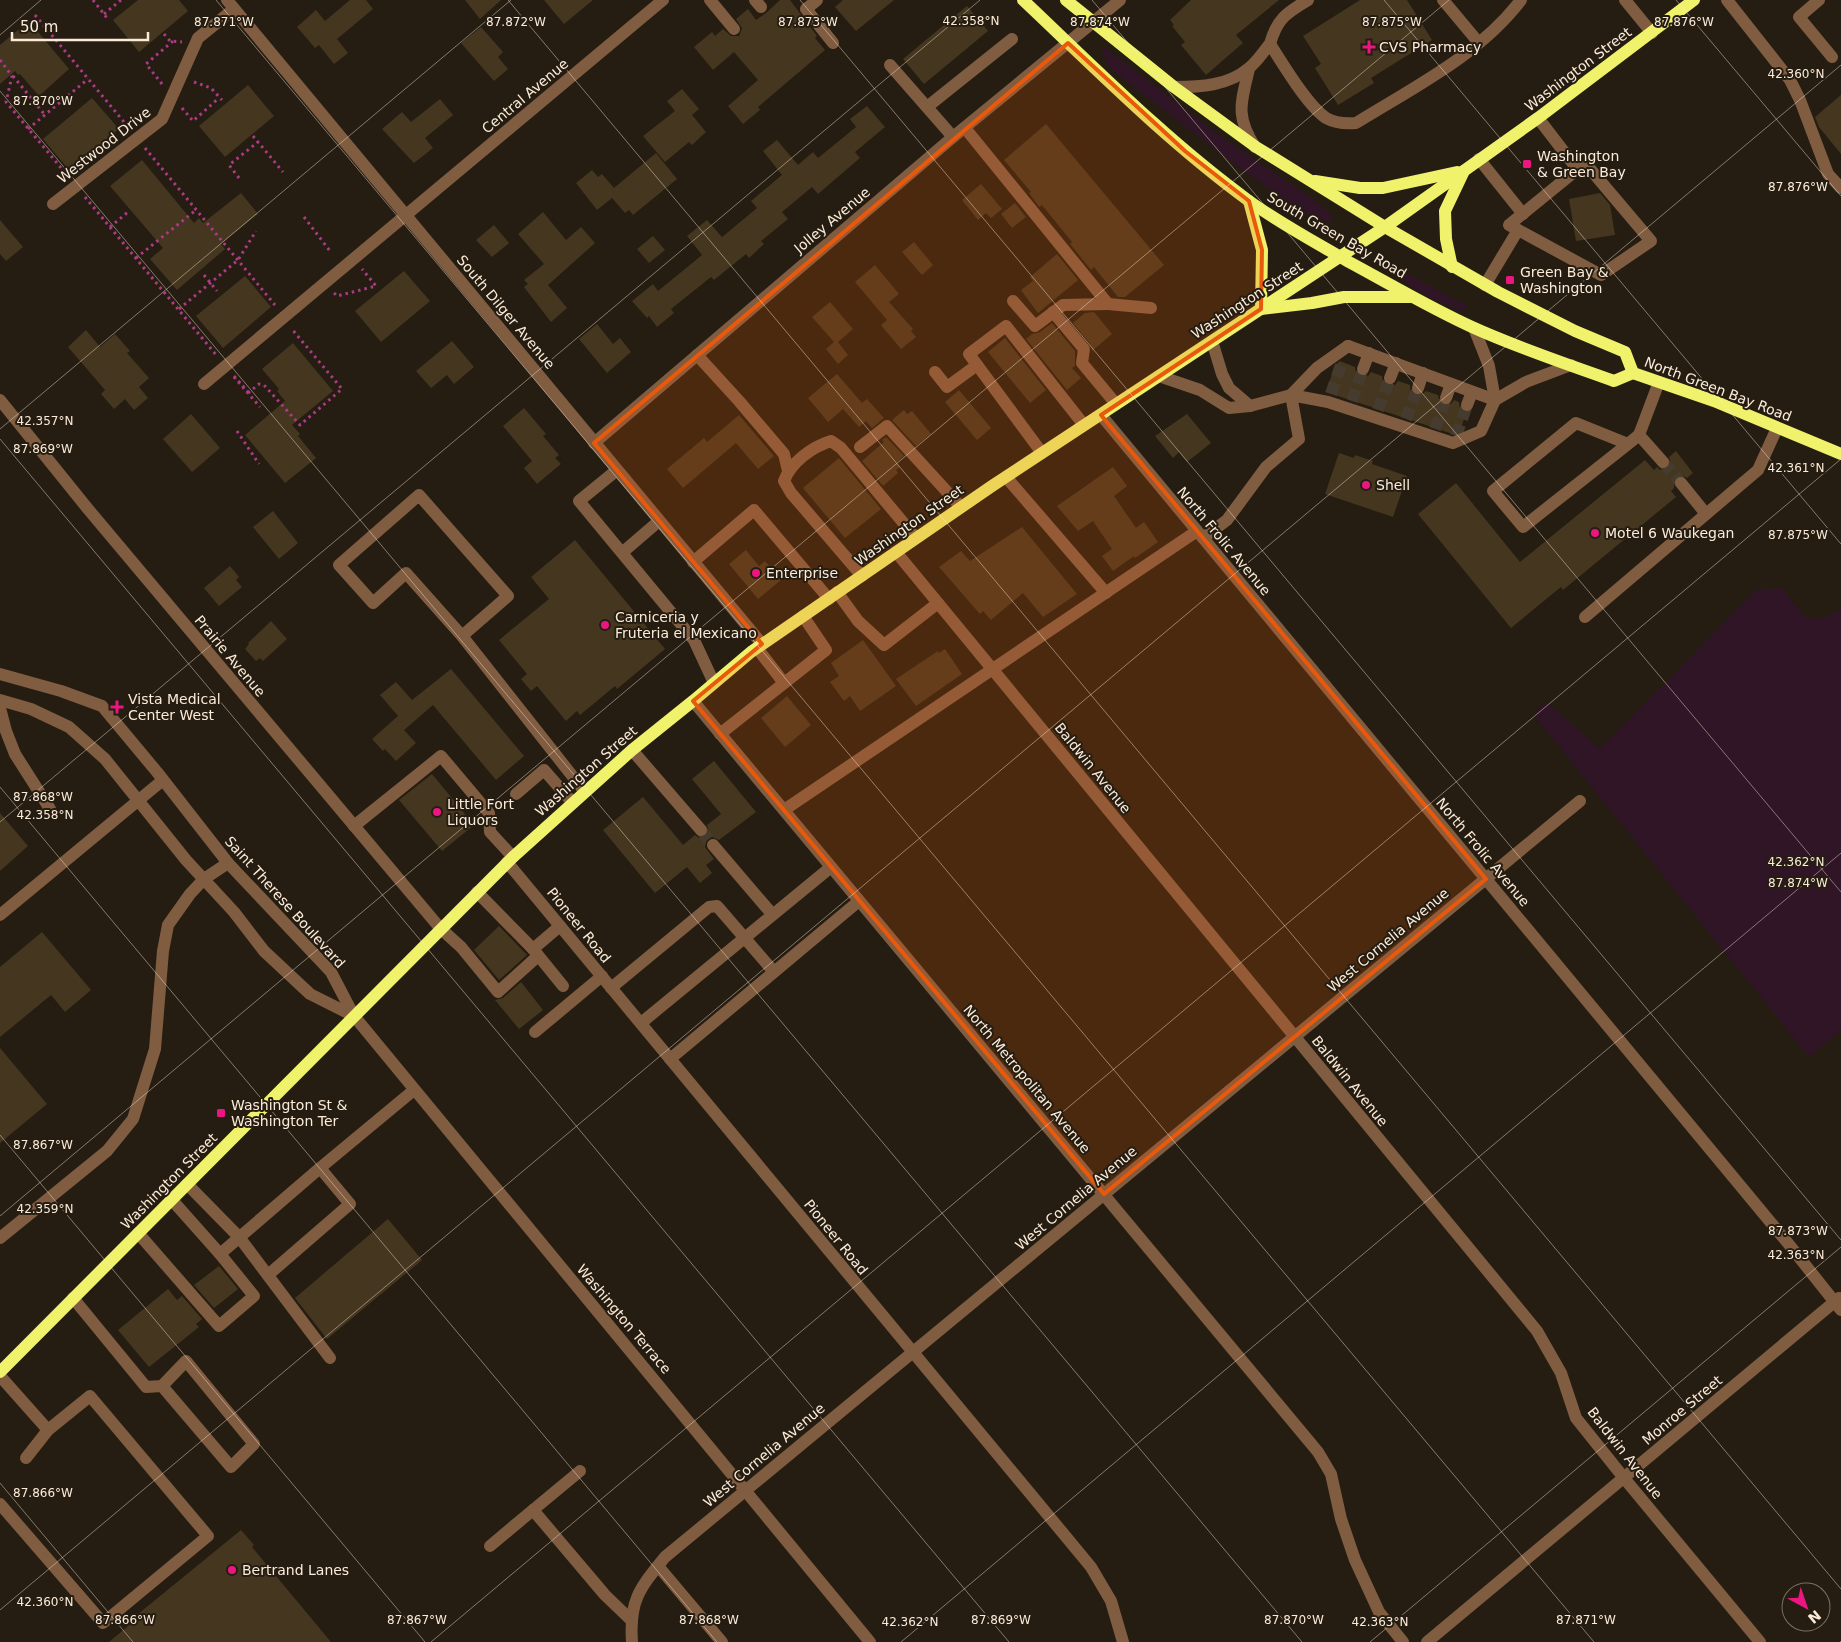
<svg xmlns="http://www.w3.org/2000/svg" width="1841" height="1642" font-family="'DejaVu Sans',sans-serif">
<rect width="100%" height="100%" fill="#251d11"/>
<g fill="#2f1525">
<polygon points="1104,47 1219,135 1319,203 1332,216 1331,222 1327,222 1301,211 1249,175 1114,72 1109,67 1102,50"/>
<path d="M 1395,267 L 1467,306 L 1464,312 C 1442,302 1404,291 1395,267 Z"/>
<polygon points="1782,588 1807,619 1825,618 1841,609 1841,1030 1809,1057 1533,714 1546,702 1600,749 1756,590"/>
</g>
<g fill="#45361f">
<polygon points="138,0 179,0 188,11 139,52 113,20"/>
<polygon points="350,0 366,0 373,9 337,39 348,53 334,64 319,45 315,48 297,27 316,10 325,21"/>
<polygon points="465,0 501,0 480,19"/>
<polygon points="544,0 593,0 564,24"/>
<polygon points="780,0 790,0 817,36 815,38 825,50 758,107 760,110 743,124 728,106 758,80 734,52 713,70 694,47 712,32 715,36 723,29 731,36 739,36 742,28 736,19 748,9 756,20 766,13"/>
<polygon points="843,0 894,0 856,31 835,7"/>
<polygon points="1191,0 1279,0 1236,35 1243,43 1206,75 1181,45 1185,42 1172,26 1174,25 1170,20"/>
<polygon points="1360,0 1407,0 1432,40 1371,78 1374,83 1338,105 1315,68 1321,64 1303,36"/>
<polygon points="967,6 988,31 924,84 903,59"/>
<polygon points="29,21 69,69 39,96 20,74 18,75 15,71 0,84 0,45"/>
<polygon points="481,27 503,52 498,57 508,69 494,81 461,43"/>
<polygon points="248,85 274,116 225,157 199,126"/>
<polygon points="682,89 699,109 692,115 706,132 692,145 689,142 665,162 643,136 675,111 667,101"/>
<polygon points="1841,95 1841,154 1819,127 1815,117"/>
<polygon points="92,98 119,129 69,170 43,139"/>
<polygon points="440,99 453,115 425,138 433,148 414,163 382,129 402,112 411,122"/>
<polygon points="867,106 885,127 855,152 860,158 818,194 812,187 782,212 788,219 761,241 764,244 749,258 746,254 714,280 711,277 671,309 674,313 657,327 649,316 647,318 632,301 653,284 658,291 702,255 687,236 707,220 722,237 757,208 751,201 782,175 763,151 777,140 798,165 813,152 818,158 856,127 850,119"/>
<polygon points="1046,124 1164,265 1125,297 1118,297 1094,267 1091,270 1070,244 1072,242 1042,205 1039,207 1029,193 1031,192 1004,160"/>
<polygon points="656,153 677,179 633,215 629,210 625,213 612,198 597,210 576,183 592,170 598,177 602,174 614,188"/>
<polygon points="142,160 194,223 199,218 203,223 241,193 258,214 221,244 225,249 177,290 150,259 163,248 110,186"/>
<polygon points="981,184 1002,209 991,218 986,213 978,220 962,200"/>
<polygon points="1600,193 1610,205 1615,235 1576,241 1569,199"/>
<polygon points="1015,203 1026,217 1012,228 1001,214"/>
<polygon points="543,212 566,240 581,227 595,243 548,285 567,308 551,322 524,287 528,284 524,280 544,264 518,234"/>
<polygon points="0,220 23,247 6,261 0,254"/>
<polygon points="494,225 509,243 492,257 476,240"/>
<polygon points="653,236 665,250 649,263 637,249"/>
<polygon points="914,242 933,265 922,275 902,252"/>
<polygon points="1057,254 1078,280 1038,313 1021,290 1033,281 1030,277"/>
<polygon points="875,265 899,294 889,302 913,329 911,331 916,337 901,349 881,325 887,320 855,282"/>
<polygon points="404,271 430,301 381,342 355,311"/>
<polygon points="245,276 271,307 223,348 196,316"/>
<polygon points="830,302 853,329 838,342 848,355 838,364 826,349 834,342 812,317"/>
<polygon points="1094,312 1112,334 1092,351 1090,344 1073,323 1085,313"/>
<polygon points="1052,323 1075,351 1075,366 1072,368 1081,378 1067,390 1026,339 1032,334 1040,332"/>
<polygon points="597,324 613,344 620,338 631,352 607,373 579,339"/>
<polygon points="86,330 100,347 115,334 130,351 127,353 149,378 139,387 148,398 134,410 125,399 114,409 101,394 105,390 68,347"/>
<polygon points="1005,338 1046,390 1030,403 988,352"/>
<polygon points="452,341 474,367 454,384 447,375 431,388 416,371"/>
<polygon points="293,343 333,391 292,425 300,434 298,436 316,458 285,483 245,435 285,401 277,391 279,389 262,369"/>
<polygon points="1340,361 1355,367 1356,374 1361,377 1368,376 1371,372 1382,376 1383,383 1387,386 1395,385 1398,381 1410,385 1410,390 1415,396 1420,396 1426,391 1438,395 1440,403 1444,406 1451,404 1454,400 1459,402 1460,410 1466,413 1460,431 1453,434 1326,392 1335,365"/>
<polygon points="837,374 862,403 867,399 884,418 872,428 866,421 859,427 843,409 828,422 808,398"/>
<polygon points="959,390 991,428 977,440 945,402"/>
<polygon points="524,408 546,434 543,436 559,455 555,458 561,464 537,484 524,468 532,461 503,426"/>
<polygon points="904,410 907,414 912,411 931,434 916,446 892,420"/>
<polygon points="191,414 220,448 192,472 163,439"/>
<polygon points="1187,414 1211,443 1187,462 1179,452 1173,458 1155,436"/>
<polygon points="739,415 774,456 758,469 736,443 683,488 667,469 704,438 707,442"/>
<polygon points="886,437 904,456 896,463 900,467 896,470 898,473 883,486 862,461 884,442 882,440"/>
<polygon points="1676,451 1693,473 1687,478 1680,475 1674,480 1674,488 1671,491 1676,497 1563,590 1561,587 1511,628 1418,514 1456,483 1520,562 1645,460 1654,470 1657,467 1660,470 1665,470 1671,464 1669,457"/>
<polygon points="1339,453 1354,458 1355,455 1373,461 1372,464 1407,476 1393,517 1325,494"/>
<polygon points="839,458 881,509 845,538 803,488"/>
<polygon points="1113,467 1127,486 1114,496 1136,528 1144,522 1158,542 1135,558 1134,556 1113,571 1102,556 1112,549 1093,521 1078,531 1057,506"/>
<polygon points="273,511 298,543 279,559 253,527"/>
<polygon points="1022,527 1077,594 1043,617 1023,593 991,620 983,611 980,614 939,567 961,551 970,561"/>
<polygon points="575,540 665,649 617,689 615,686 580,715 577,711 566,721 537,686 531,691 521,679 527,674 499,640 549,599 531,577"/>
<polygon points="746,550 759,566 765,561 781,580 758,599 729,564"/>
<polygon points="230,566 239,577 236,580 242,587 219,606 204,588"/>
<polygon points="271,621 287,639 263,661 260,658 256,661 245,649 249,644 248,643"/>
<polygon points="863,640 896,686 860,711 850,696 844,701 830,682 839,676 831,663"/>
<polygon points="945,649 962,674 916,706 896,679 938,651 939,653"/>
<polygon points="451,669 524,756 496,780 433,705 404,730 416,743 396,761 385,749 383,751 372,739 398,716 380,695 396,682 412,700"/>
<polygon points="787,696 811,725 785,747 761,718"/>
<polygon points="714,761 756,812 719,840 712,837 707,839 705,847 714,859 706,865 712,873 700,883 687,867 655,893 603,830 643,797 683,845 695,835 699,838 706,836 709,832 707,825 721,814 692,779"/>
<polygon points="432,774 474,825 442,851 399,800"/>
<polygon points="0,813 28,846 0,871"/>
<polygon points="499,926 527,955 499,980 474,950"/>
<polygon points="42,932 91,990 65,1012 51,995 0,1037 0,967"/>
<polygon points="521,982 543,1010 519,1029 495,1000 503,998"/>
<polygon points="0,1048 47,1104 0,1143"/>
<polygon points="388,1219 422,1260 327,1339 295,1298"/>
<polygon points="219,1266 238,1289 214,1308 194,1285"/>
<polygon points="168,1289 177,1300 182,1296 202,1319 196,1324 199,1327 149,1367 118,1330"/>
<polygon points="241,1530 254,1545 252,1547 331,1642 109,1642 140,1616 138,1614"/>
</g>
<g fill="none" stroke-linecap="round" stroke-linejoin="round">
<g stroke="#453c2f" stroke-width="12" stroke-dasharray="12 6" stroke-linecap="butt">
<polyline points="1331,394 1342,362"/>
<polyline points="1352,401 1363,369"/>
<polyline points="1378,410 1390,378"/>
<polyline points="1406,419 1418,388"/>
<polyline points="1435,429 1446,398"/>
<polyline points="1456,436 1467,405"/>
<polyline points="1663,462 1681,483"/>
<polyline points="701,830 713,845"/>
</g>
<g stroke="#ae3a87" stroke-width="3" stroke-dasharray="2.5 4" stroke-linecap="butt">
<polyline points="93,0 107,18"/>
<polyline points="104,14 121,0"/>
<polyline points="35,15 129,128"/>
<polyline points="164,34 170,41 182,42"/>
<polyline points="0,60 12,76 6,102 67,175"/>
<polyline points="13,76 45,115"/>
<polyline points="194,82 211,88 222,100"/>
<polyline points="162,84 146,64 173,41"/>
<polyline points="182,108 193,121 219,98"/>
<polyline points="28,129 88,79"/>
<polyline points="253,136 283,172"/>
<polyline points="145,148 275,305"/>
<polyline points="239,178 229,165 258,142"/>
<polyline points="85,197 217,356"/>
<polyline points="304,217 330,251"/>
<polyline points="110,227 128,212"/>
<polyline points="136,258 196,210"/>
<polyline points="204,275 217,291"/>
<polyline points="334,293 337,296 376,286 362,269"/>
<polyline points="179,309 238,260 256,231"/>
<polyline points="234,376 249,393"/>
<polyline points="234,377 260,407"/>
<polyline points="248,393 259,384 264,385 300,425 342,389 291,328"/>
<polyline points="237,431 259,464"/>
</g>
<g stroke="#805c41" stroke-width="12">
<polyline points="227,0 762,644"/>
<polyline points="710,0 734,29"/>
<polyline points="755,0 761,7"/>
<polyline points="817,0 806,9 833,43"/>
<polyline points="1443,0 1479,43"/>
<polyline points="1625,0 1652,33"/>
<polyline points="1727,0 1790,80 1800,100 1828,174 1841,188"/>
<polyline points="1819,0 1799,17 1832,57"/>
<path d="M 1270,44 C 1277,19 1286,13 1308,0"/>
<polyline points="890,65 953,137"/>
<path d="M 1249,69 C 1241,103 1235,115 1255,147"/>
<path d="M 1174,87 C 1200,87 1228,86 1249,68 C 1257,62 1263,52 1270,44 C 1283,64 1307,105 1326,118 C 1335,123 1345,124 1356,123 C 1414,87 1479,55 1521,0"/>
<polyline points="927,107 1012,39"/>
<polyline points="1538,118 1578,170"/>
<polyline points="965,128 1108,304 1151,308"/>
<polyline points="1479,159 1523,214"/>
<polygon points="1585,163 1651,241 1601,275 1509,225"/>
<polyline points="53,204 162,119 198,38 234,9"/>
<polyline points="1485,285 1518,230"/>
<polyline points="1013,301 1035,326 1063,305 1108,304"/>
<polyline points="1053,312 1084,349 1082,363 1116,404"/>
<polyline points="1212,341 1222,374 1229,388 1250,406"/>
<polyline points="1348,346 1495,400"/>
<polyline points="697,355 739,401 784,454 788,471"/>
<polyline points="1363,369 1369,353"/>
<polyline points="935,372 947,387 977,365"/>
<polyline points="1159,376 1200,390 1229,408 1250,406 1291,395 1317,368 1348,346"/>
<polyline points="1390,378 1396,363"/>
<polyline points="204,384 663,0"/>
<polyline points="1418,388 1423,373"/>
<polyline points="1446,398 1451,384"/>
<polyline points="0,400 88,509 440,928 461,947 498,992 538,956"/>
<polyline points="1495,400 1526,382 1571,365"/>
<polyline points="1467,405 1472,392"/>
<polyline points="1101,415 1787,1242 1841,1310"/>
<polyline points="1639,435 1659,382"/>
<polyline points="594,443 953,137 1120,0"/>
<polyline points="1628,444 1576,423 1493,491 1523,527 1628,444 1639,435 1663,462"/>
<polyline points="860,447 887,426 961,507"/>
<polyline points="1042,453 969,354 1006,326 1084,425"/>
<polyline points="617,470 579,501 694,640 714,683"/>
<polyline points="1006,477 1106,593"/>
<polyline points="1681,483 1706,514"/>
<polyline points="1203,538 1227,520 1266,467 1299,439 1291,395 1328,402 1453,443 1481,431 1495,400 1489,366 1474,328"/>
<polyline points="623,552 659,521"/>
<polyline points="896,552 1537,1331 1561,1373 1576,1418 1624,1478 1760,1642"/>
<polyline points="693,562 754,510 829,599"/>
<path d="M 862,576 L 791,493 L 784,481 C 791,462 812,447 831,441 L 841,448 L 916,538"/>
<polyline points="837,592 858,621 884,645 938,603"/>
<polyline points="1585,617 1758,470 1777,428"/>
<polyline points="462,636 508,596 419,495 339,565 373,603 406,573 462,636 585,792"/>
<polyline points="757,648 784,683"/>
<polyline points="0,674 61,691 102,706 157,772 228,863 331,972 354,1016 373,1039 870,1642"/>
<polyline points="0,700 31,709 69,727 105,759 186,860 234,912 264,951 310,994 354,1016"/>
<polyline points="693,701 1318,1452 1331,1474 1341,1519 1355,1560 1379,1612 1403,1642"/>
<polyline points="0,708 6,731 15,754 50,809"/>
<polyline points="720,734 826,650 803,616"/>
<polyline points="632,750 701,830"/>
<polyline points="516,794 544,770 573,803"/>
<polyline points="784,810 1197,531"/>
<polyline points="354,826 441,756 489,813 490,832 513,857"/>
<polyline points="713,845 772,914"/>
<polyline points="507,862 1091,1567 1111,1601 1123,1642"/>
<polyline points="477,892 533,949 563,986"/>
<polyline points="0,915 163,780"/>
<polyline points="533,949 560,926"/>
<polyline points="611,988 709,907 717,906 774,972"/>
<polyline points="641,1023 831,867"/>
<polyline points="535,1032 602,976"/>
<polyline points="670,1059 859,901"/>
<polyline points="320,1168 414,1090"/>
<polyline points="187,1184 239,1237 330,1358"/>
<polyline points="172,1200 220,1254"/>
<polyline points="138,1233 219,1326 254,1296 220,1254 320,1168 350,1204 268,1275"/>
<polyline points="0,1238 107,1151 133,1119 155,1049 163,951 168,925 190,894 204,879 228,863"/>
<polyline points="73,1298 146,1387 162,1386 231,1467 254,1444 186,1361 162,1386"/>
<polyline points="0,1376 48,1430 90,1396 208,1536 103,1623 0,1504"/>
<polyline points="26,1458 48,1430"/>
<polyline points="533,1510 580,1471"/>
<polyline points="490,1546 533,1510 605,1595 632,1621"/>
<polyline points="658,1566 722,1642"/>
<path d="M 632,1642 C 629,1600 640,1588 665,1557 L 1580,801"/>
<polyline points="1427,1642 1839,1298"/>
</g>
<g stroke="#eff26a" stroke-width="12">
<path d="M 1023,0 C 1096,69 1167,141 1249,201 C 1281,224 1315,242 1349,262 C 1390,284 1430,308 1472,327 C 1518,348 1567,364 1614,381 L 1633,373"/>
<polyline points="1066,0 1174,87 1256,147 1385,227 1498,292 1575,331 1625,352 1633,373 1714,401 1841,454"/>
<polyline points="1315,181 1360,188 1383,188 1457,172"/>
<polyline points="1249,201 1262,250 1261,309 1312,303 1344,297 1410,297"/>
<polyline points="1452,267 1446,239 1445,211 1464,171"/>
<polyline points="0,1372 513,857 632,750 693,701 751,652 992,486 1385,227 1538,118 1694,0"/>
</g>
</g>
<path fill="#e8590c" fill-opacity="0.2" stroke="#e8590c" stroke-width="4" stroke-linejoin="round" d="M 1068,43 L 1185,151 L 1249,201 L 1262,250 L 1261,309 L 1101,415 L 1486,879 L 1104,1194 L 693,701 L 762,644 L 594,443 Z"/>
<path fill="none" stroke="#fcebd9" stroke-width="1" stroke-opacity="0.45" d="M 216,0 L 1594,1642M 508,0 L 1841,1589M 800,0 L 1841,1240M 1092,0 L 1841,892M 1384,0 L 1841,544M 1676,0 L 1841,196M 0,35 L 41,0M 0,91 L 1302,1642M 0,429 L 511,0M 0,439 L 1009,1642M 0,787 L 717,1642M 0,822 L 980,0M 0,1135 L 425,1642M 0,1216 L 1449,0M 0,1483 L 133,1642M 0,1610 L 1841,65M 431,1642 L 1841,459M 901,1642 L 1841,853M 1370,1642 L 1841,1247M 1840,1642 L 1841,1641"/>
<g fill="#eb1680" stroke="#251d11" stroke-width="2">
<path d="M1366.5 39.5h5v5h5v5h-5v5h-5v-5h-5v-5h5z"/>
<rect x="1522" y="159" width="10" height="10" rx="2.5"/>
<rect x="1505" y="275" width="10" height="10" rx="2.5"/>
<circle cx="1366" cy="485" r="5"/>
<circle cx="1595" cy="533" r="5"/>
<circle cx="756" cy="573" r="5"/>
<circle cx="605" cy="625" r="5"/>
<path d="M114.5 699.5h5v5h5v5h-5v5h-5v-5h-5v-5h5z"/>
<circle cx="437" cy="812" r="5"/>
<rect x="216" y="1108" width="10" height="10" rx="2.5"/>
<circle cx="232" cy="1570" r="5"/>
</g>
<g text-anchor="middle" stroke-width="4" stroke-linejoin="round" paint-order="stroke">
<g font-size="14" fill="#fcebd9" stroke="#251d11" text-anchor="start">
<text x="1379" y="52">CVS Pharmacy</text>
<text x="1537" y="161">Washington<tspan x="1537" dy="16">&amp; Green Bay</tspan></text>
<text x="1520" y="277">Green Bay &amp;<tspan x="1520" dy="16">Washington</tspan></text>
<text x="1376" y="490">Shell</text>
<text x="1605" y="538">Motel 6 Waukegan</text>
<text x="766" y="578">Enterprise</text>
<text x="615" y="622">Carniceria y<tspan x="615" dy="16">Fruteria el Mexicano</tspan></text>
<text x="128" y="704">Vista Medical<tspan x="128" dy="16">Center West</tspan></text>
<text x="447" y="809">Little Fort<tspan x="447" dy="16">Liquors</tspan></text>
<text x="231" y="1110">Washington St &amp;<tspan x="231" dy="16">Washington Ter</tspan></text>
<text x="242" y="1575">Bertrand Lanes</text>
</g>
<g font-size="14" fill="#fcebd9" stroke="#251d11">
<text transform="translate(1578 69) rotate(-37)" y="5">Washington Street</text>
<text transform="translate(525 96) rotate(-40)" y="5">Central Avenue</text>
<text transform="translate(104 145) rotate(-38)" y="5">Westwood Drive</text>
<text transform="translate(832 220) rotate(-40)" y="5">Jolley Avenue</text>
<text transform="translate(1337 235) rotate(30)" y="5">South Green Bay Road</text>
<text transform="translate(1247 300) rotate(-33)" y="5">Washington Street</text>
<text transform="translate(506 312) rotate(50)" y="5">South Dilger Avenue</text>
<text transform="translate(1718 389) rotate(21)" y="5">North Green Bay Road</text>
<text transform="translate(909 525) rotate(-35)" y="5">Washington Street</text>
<text transform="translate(1224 541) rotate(50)" y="5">North Frolic Avenue</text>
<text transform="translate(230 656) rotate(50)" y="5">Prairie Avenue</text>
<text transform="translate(1093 768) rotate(51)" y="5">Baldwin Avenue</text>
<text transform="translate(586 771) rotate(-41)" y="5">Washington Street</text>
<text transform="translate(1483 852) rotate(50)" y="5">North Frolic Avenue</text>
<text transform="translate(285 902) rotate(48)" y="5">Saint Therese Boulevard</text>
<text transform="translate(579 925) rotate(51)" y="5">Pioneer Road</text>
<text transform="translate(1388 940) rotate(-40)" y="5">West Cornelia Avenue</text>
<text transform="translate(1027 1079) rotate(50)" y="5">North Metropolitan Avenue</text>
<text transform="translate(1350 1081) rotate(51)" y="5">Baldwin Avenue</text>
<text transform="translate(169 1181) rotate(-45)" y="5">Washington Street</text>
<text transform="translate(1076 1198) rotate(-40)" y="5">West Cornelia Avenue</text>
<text transform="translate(836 1237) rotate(51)" y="5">Pioneer Road</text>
<text transform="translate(624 1319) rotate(50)" y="5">Washington Terrace</text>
<text transform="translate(1682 1410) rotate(-40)" y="5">Monroe Street</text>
<text transform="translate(1625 1453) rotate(52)" y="5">Baldwin Avenue</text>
<text transform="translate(764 1455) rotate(-40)" y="5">West Cornelia Avenue</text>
</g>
</g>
<g font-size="12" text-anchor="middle" fill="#fcebd9" stroke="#251d11" stroke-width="4" stroke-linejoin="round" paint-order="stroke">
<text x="971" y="25">42.358°N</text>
<text x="516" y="26">87.872°W</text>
<text x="224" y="26">87.871°W</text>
<text x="808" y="26">87.873°W</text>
<text x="1100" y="26">87.874°W</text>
<text x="1392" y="26">87.875°W</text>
<text x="1684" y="26">87.876°W</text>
<text x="1796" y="78">42.360°N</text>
<text x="43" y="105">87.870°W</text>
<text x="1798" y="191">87.876°W</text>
<text x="45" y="425">42.357°N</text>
<text x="43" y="453">87.869°W</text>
<text x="1796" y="472">42.361°N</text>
<text x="1798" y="539">87.875°W</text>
<text x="43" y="801">87.868°W</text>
<text x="45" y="819">42.358°N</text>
<text x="1796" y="866">42.362°N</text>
<text x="1798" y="887">87.874°W</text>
<text x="43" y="1149">87.867°W</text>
<text x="45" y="1213">42.359°N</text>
<text x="1798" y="1235">87.873°W</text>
<text x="1796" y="1259">42.363°N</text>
<text x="43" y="1497">87.866°W</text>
<text x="45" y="1606">42.360°N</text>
<text x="125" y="1624">87.866°W</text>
<text x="417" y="1624">87.867°W</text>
<text x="709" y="1624">87.868°W</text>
<text x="1001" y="1624">87.869°W</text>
<text x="1294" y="1624">87.870°W</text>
<text x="1586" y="1624">87.871°W</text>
<text x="910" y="1626">42.362°N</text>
<text x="1380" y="1626">42.363°N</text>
</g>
<g transform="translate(1806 1607) rotate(140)"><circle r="24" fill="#251d11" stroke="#7b6f61"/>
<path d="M0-4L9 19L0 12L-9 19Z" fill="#eb1680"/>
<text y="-8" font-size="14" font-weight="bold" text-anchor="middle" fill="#fcebd9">N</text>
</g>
<path d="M12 32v8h136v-8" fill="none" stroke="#fcebd9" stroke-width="2.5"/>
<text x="20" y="32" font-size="15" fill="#fcebd9" stroke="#251d11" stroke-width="4" paint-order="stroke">50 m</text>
</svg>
